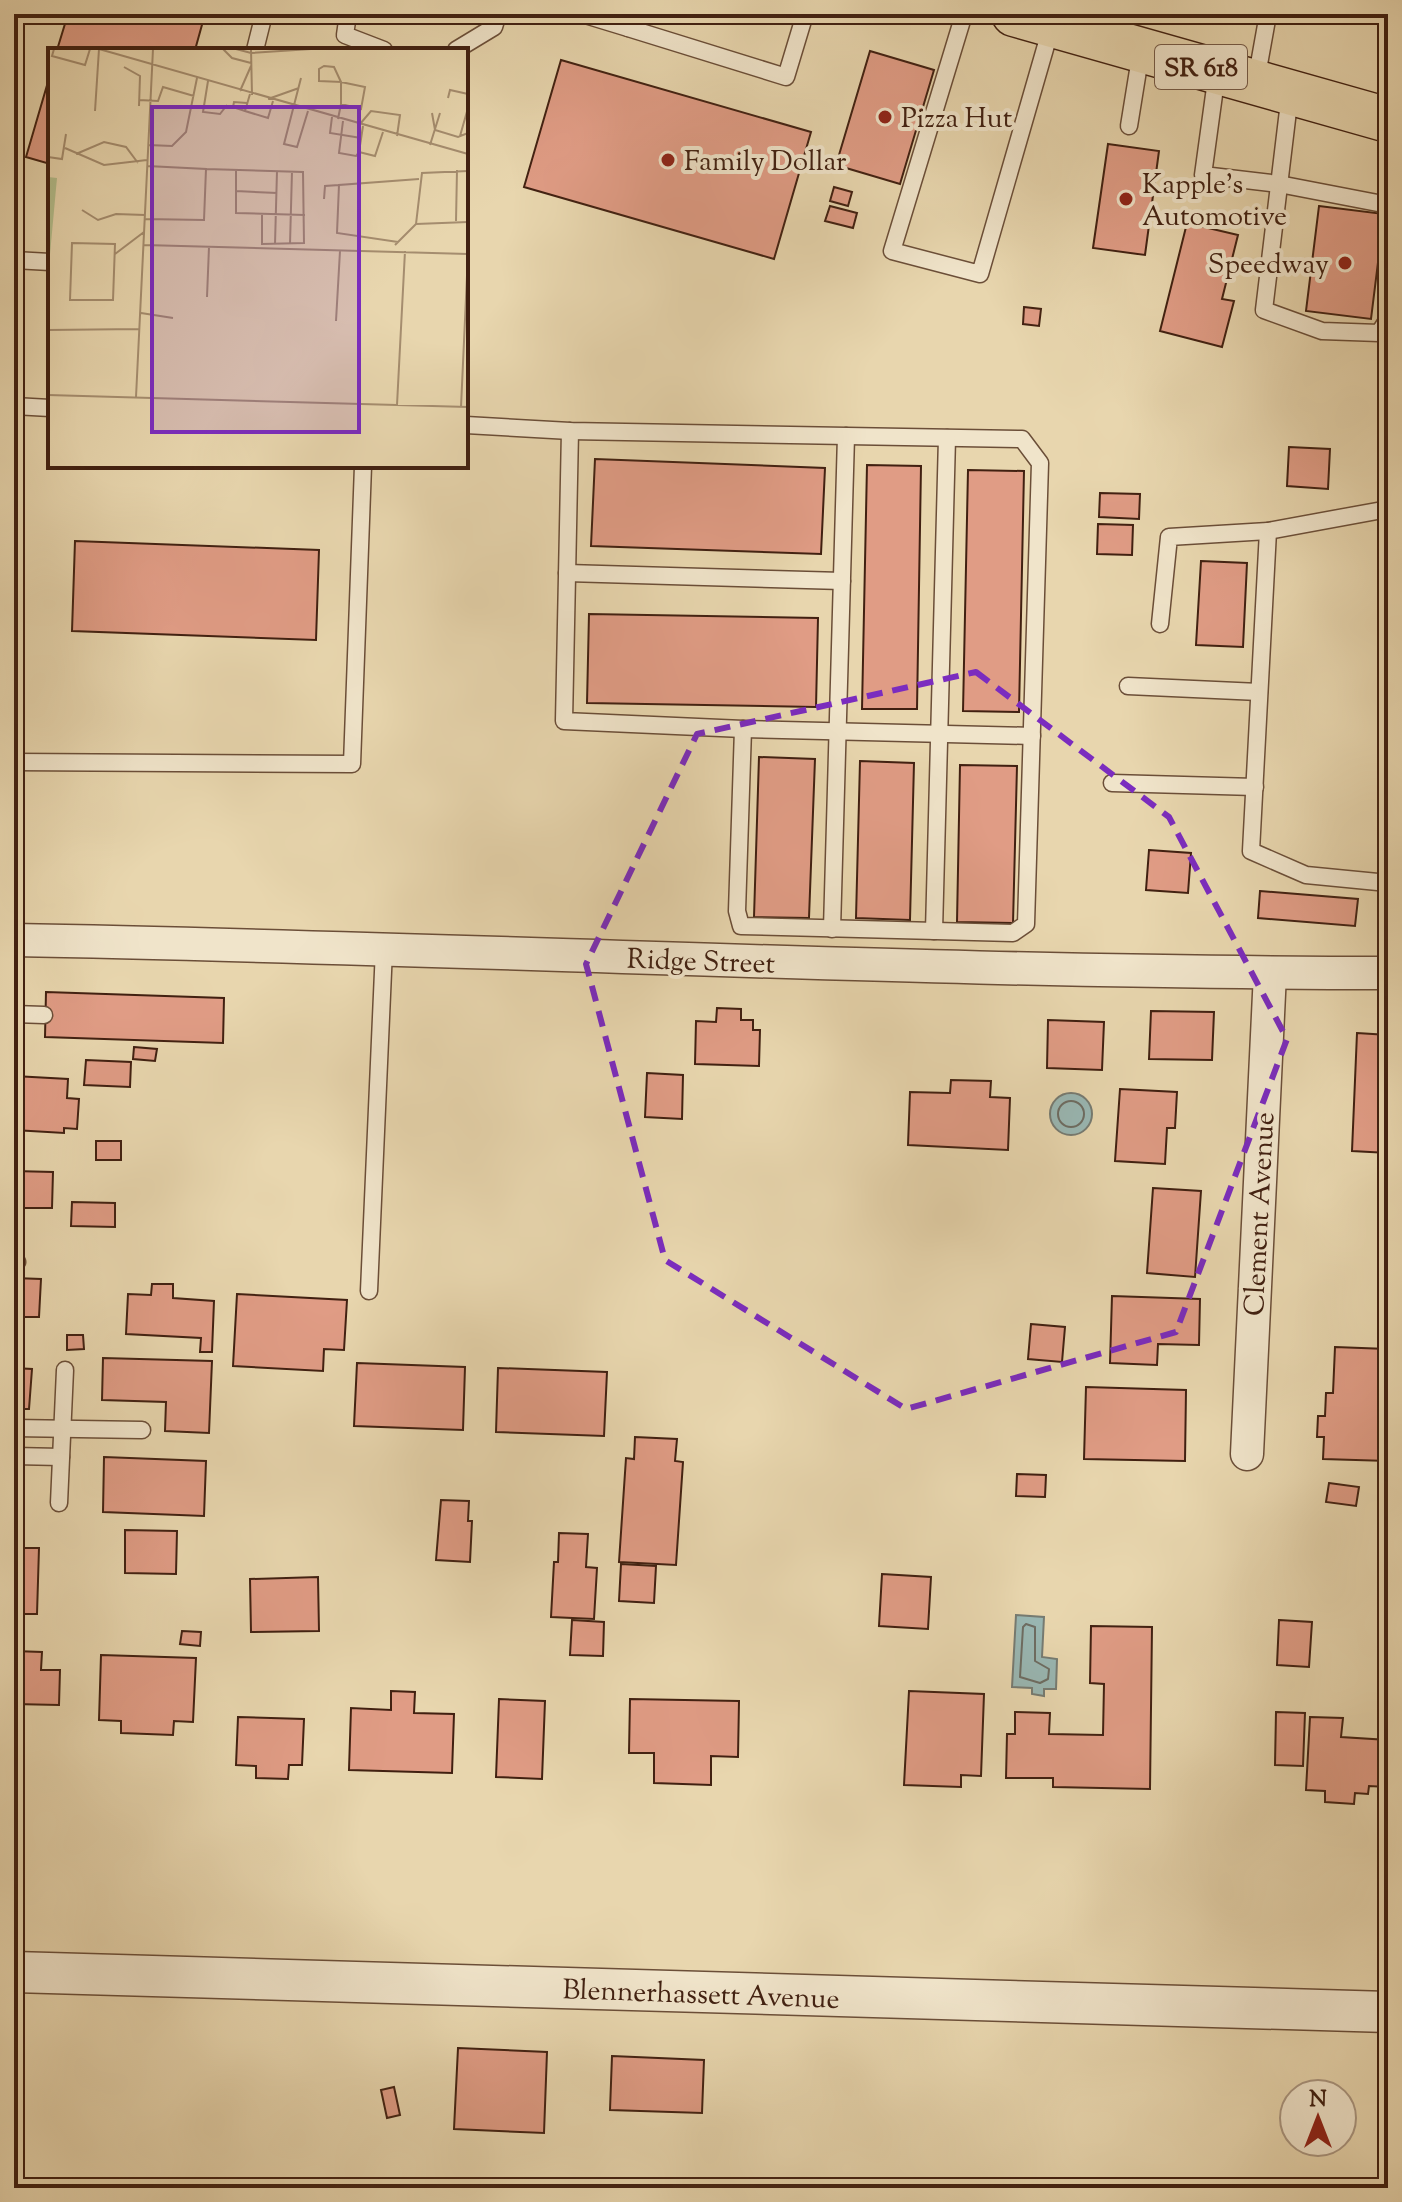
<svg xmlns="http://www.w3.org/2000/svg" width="1402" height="2202" font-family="'Sorts Mill Goudy',serif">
<rect width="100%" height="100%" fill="#e8d6ae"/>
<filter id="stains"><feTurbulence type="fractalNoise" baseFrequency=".0025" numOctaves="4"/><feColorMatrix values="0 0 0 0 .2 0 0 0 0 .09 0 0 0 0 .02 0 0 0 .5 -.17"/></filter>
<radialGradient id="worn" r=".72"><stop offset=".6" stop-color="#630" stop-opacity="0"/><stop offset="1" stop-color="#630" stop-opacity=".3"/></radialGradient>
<g fill="#99b7b3" stroke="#767b72" stroke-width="2">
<circle cx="1071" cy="1114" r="21"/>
<polygon points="1016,1615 1044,1617 1042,1657 1057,1659 1056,1689 1044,1689 1044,1696 1032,1694 1032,1688 1012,1687"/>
</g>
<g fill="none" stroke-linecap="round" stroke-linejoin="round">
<g stroke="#6d6c62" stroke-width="2">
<circle cx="1071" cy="1114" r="13"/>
<polygon points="1026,1624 1035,1627 1035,1661 1049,1669 1048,1679 1040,1683 1020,1677 1023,1627"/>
</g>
</g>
<g fill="#e09c85" stroke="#412011" stroke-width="2">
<polygon points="68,14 205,14 195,50 57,50"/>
<polygon points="870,51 934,70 900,184 836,165"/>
<polygon points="561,60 811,132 774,259 524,187"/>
<polygon points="50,75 50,164 26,157"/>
<polygon points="1108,144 1159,151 1145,255 1093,248"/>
<polygon points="834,187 852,192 848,206 830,201"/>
<polygon points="830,206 857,213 853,228 825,221"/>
<polygon points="1319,206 1384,214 1371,319 1306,311"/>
<polygon points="1187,223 1238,235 1222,299 1234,301 1222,347 1160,331"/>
<polygon points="1024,307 1041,309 1039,326 1023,324"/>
<polygon points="1289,447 1330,449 1328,489 1287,486"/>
<polygon points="595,459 825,468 821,554 591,546"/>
<polygon points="867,465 921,466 917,709 862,709"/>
<polygon points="968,470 1024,471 1019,712 963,711"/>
<polygon points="1100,493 1140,494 1139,519 1099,517"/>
<polygon points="1098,524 1133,525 1132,555 1097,554"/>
<polygon points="75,541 319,550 316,640 72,631"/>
<polygon points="1201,561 1247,563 1243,647 1196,645"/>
<polygon points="589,614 818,618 816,707 587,703"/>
<polygon points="759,757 815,759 809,918 754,917"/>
<polygon points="860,761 914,763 910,920 856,918"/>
<polygon points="960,765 1017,766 1013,923 957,922"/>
<polygon points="1149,850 1191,853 1188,893 1146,890"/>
<polygon points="1260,891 1358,899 1355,926 1258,918"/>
<polygon points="46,992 224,998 223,1043 45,1037"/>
<polygon points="717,1008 741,1009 741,1020 753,1020 753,1030 760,1030 759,1066 695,1064 696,1021 716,1022"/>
<polygon points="1151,1011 1214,1012 1212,1060 1149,1059"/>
<polygon points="1048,1020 1104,1022 1102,1070 1047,1068"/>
<polygon points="1357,1033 1388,1035 1388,1153 1352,1151"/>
<polygon points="134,1047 157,1049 155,1061 133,1059"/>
<polygon points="86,1060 131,1062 130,1087 84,1085"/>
<polygon points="647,1073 683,1075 682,1119 645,1117"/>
<polygon points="14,1076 68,1079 67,1098 79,1099 77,1129 64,1128 64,1133 14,1130"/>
<polygon points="951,1080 991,1081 990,1097 1010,1098 1008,1150 908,1145 910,1092 950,1093"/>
<polygon points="1120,1089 1177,1092 1175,1128 1167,1128 1165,1164 1115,1161"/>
<rect x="96" y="1141" width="25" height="19"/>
<polygon points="14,1171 53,1172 52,1208 14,1208"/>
<polygon points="1153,1188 1201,1191 1195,1277 1147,1273"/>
<polygon points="72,1202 115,1203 115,1227 71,1226"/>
<polygon points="14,1278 41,1279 39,1317 24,1317 23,1332 14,1332"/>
<polygon points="152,1284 173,1284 173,1298 214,1301 212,1352 200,1352 201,1338 126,1334 128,1294 151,1295"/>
<polygon points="237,1294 347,1300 344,1350 324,1349 323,1371 233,1366"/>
<polygon points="1112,1296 1200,1299 1199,1345 1158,1344 1157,1365 1110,1363"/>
<polygon points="1031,1324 1065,1327 1062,1362 1028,1359"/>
<polygon points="67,1335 83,1335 84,1349 67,1350"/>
<polygon points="1335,1347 1387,1349 1385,1400 1388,1400 1388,1461 1323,1459 1324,1437 1317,1437 1318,1416 1325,1416 1326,1393 1333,1393"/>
<polygon points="103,1358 212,1361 209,1433 165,1431 166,1402 102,1400"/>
<polygon points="357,1363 465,1367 463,1430 354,1426"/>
<polygon points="14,1368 32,1369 29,1409 14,1409"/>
<polygon points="498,1368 607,1372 604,1436 496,1432"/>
<polygon points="1086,1387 1186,1390 1185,1461 1084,1459"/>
<polygon points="635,1437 677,1439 675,1461 683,1462 676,1565 619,1562 626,1458 634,1459"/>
<polygon points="104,1457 206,1461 204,1516 103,1512"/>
<polygon points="1017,1474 1046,1475 1045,1497 1016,1496"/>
<polygon points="1329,1483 1359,1487 1356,1506 1326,1502"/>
<polygon points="441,1500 469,1501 468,1521 472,1521 470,1562 436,1560"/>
<polygon points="125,1530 177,1531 176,1574 125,1573"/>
<polygon points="559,1533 588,1534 586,1567 597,1568 594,1619 551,1617 554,1562 558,1562"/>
<polygon points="14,1548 39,1548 37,1614 14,1614"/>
<polygon points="621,1564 656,1566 654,1603 619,1601"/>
<polygon points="882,1574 931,1577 928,1629 879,1626"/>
<polygon points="318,1577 319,1631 251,1632 250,1579"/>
<polygon points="572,1620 604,1622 603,1656 570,1655"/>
<polygon points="1279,1620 1312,1622 1309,1667 1277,1665"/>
<polygon points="1091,1626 1152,1627 1150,1789 1053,1787 1053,1778 1006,1778 1007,1734 1015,1734 1015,1712 1050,1713 1049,1734 1103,1735 1104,1684 1090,1683"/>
<polygon points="182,1631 201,1632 200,1646 180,1644"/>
<polygon points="14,1651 42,1652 41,1670 60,1670 59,1705 14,1704"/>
<polygon points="101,1655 196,1658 193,1722 174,1721 173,1735 121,1733 121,1721 99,1720"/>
<polygon points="391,1691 415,1692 414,1713 454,1714 452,1773 349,1770 351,1708 391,1710"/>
<polygon points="909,1691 984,1694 981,1776 961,1775 961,1787 904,1785"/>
<polygon points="499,1699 545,1701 542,1779 496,1777"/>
<polygon points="630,1699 739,1701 738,1757 711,1756 711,1785 654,1783 654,1753 629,1753"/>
<polygon points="1276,1712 1305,1713 1303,1766 1275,1765"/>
<polygon points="238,1717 304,1719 302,1765 289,1765 288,1779 256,1778 256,1766 236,1765"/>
<polygon points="1310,1717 1343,1718 1341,1737 1388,1740 1387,1787 1369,1786 1368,1794 1355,1793 1354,1804 1325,1802 1325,1791 1306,1790"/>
<polygon points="458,2048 547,2052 544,2133 454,2129"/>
<polygon points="612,2056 704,2060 702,2113 610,2110"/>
<polygon points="394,2087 400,2115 387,2118 381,2090"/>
</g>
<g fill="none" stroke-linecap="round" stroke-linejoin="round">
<defs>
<g id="service">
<polyline points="348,14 345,35 384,50"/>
<polyline points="582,14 628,28"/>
<polyline points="632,14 628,28 786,77 805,14"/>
<polyline points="964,14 892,251 980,274 1051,28"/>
<polyline points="255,50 264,14"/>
<polyline points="456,50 494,27 498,14"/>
<polyline points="1217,73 1203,175 1279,184 1388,205"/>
<polyline points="1256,81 1268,14"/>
<polyline points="1290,94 1264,310 1322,331 1379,333 1388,319"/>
<polyline points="1129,126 1141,52"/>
<polyline points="14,260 50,262"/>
<polyline points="14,406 50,408"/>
<polyline points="466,425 570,431 1022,439 1040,463 1026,924 1013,933 741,926 737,911 743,729"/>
<polyline points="570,431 564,721 743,729 1032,736"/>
<polyline points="1388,509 1268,531 1251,851 1306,875 1388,883"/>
<polyline points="567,573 842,581"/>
<polyline points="1160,624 1169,537 1268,531"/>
<polyline points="1128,686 1259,692"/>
<polyline points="14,762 352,764 363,466"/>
<polyline points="1112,783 1255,787"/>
<polyline points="832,929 846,436"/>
<polyline points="934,931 947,438"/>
<polyline points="14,1014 44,1015"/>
<polyline points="14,1261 17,1262"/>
<polyline points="369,1291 384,949"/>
<polyline points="14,1428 142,1430"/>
<polyline points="14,1456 61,1457"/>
<polyline points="59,1503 65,1370"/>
</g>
<g id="minor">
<path d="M 14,940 C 472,948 930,973 1388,973"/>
<polyline points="1247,1454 1270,973"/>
</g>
<polyline id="tertiary" points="14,1972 1388,2012"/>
<polyline id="primary" points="1014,14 1388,120"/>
</defs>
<use href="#service" stroke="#6b4e38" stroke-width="19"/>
<use href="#minor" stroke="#6b4e38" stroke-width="35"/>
<use href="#tertiary" stroke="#6b4e38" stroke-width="43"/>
<use href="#primary" stroke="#412011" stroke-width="47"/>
<use href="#service" stroke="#f0e4ca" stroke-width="16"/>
<use href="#minor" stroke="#f0e4ca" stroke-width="32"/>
<use href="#tertiary" stroke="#f0e4ca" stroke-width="40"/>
<use href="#primary" stroke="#e8d6ae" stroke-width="44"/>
</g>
<path fill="none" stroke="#7b2cbf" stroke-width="6" stroke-dasharray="16 10" stroke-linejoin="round" d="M 976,672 L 1169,817 L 1287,1039 L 1176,1332 L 906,1409 L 665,1260 L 586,964 L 697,734 Z"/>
<g fill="#8f2418" stroke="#f0e4ca" stroke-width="3">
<circle cx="885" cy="117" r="8"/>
<circle cx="668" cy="160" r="8"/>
<circle cx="1126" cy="199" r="8"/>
<circle cx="1345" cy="263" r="8"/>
</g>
<g text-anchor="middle" stroke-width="8" stroke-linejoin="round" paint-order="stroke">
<rect fill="#f0e4ca" stroke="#765b48" stroke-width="2" x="1155" y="45" width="92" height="44" rx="6"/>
<g font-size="26" font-weight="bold" fill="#412011">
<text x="1201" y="76">SR 618</text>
</g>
<g font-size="28" fill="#412011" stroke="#f0e4ca" text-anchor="start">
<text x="901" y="127">Pizza Hut</text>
<text x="684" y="170">Family Dollar</text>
<text x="1142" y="193">Kapple's<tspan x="1142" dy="32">Automotive</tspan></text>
<text x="1329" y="273" text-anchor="end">Speedway</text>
</g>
<g font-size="28" fill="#412011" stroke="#f0e4ca">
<text transform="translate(701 960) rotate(2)" y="10">Ridge Street</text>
<text transform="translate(1258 1214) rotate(-87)" y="10">Clement Avenue</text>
<text transform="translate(701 1993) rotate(2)" y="10">Blennerhassett Avenue</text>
</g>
</g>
<g transform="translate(48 48)">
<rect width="420" height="420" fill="#e8d6ae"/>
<path d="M 0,129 L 9,130 L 0,228 Z" fill="#b3be8c"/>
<path fill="none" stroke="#a58d6f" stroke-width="2" d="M 6,1 L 4,8 L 37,17 L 42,1M 51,1 L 420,106M 175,1 L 184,10 L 203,15M 188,1 L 203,5 L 263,1M 203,1 L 204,47M 276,18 L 286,19 L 293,34 L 271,33 L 271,21 ZM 76,19 L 92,28 L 91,58M 253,30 L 236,96 L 249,99 L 260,63M 160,33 L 155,64 L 172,66 L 179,57M 192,43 L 203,18M 202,46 L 197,63 L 220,70 L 225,53M 400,50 L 402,42 L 420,46M 220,51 L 251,40M 91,52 L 110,53 L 115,39 L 146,48M 47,63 L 51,1M 197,63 L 185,59 L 186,54 L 199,55M 384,65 L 387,82 L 410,89 L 420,85M 284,69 L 282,85 L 313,90M 290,71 L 293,56 L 313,61 L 317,39 L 293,34 L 293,56M 295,73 L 291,105 L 308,108 L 311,104M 312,76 L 323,63 L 352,67 L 349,88M 315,78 L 311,104 L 327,108 L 335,84M 412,88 L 420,60M 100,97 L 124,98 L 138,84 L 149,30M 382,97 L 392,65M 17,100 L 56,117 L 99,112M 28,106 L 56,94 L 78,99 L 90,115M 0,109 L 14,111 L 18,86M 158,121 L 255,124 L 256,195 L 214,196 L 214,167M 188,122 L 188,165 L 257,167M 188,143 L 229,145M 276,151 L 277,138 L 291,137M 34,162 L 50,172 L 68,166 L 97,167M 97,171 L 156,172 L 158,121 L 99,118M 408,173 L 409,122M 368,176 L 420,174M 350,194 L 289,185 L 291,137 L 371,131M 24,195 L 67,196 L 65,252 L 22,252 ZM 227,196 L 229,123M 242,196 L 244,123M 96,197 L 420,206M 347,197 L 368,176 L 374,125 L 420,123M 67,206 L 96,184M 159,249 L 161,199M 93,265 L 125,270M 288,273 L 292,203M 0,282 L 92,281M 0,347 L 420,359M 88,349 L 105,1M 349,357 L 357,203M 413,359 L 420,206"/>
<path fill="#7b2cbf" fill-opacity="0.15" stroke="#7b2cbf" stroke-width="4" d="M 104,59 L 311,59 L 311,384 L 104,384 Z"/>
<rect width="420" height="420" fill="none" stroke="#412011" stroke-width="4"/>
</g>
<rect width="1402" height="2202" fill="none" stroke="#e8d6ae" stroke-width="48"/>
<rect x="16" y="16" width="1370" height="2170" fill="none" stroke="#412011" stroke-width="4"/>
<rect x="24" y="24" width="1354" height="2154" fill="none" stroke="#412011" stroke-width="2"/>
<g transform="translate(1318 2118)"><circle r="38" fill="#f0e4ca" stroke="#aa9680" stroke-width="2"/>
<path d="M0-6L14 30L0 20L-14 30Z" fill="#8f2418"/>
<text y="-12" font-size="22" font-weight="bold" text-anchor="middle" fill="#412011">N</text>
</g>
<rect width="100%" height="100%" filter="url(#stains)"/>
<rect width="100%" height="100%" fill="url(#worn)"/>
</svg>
